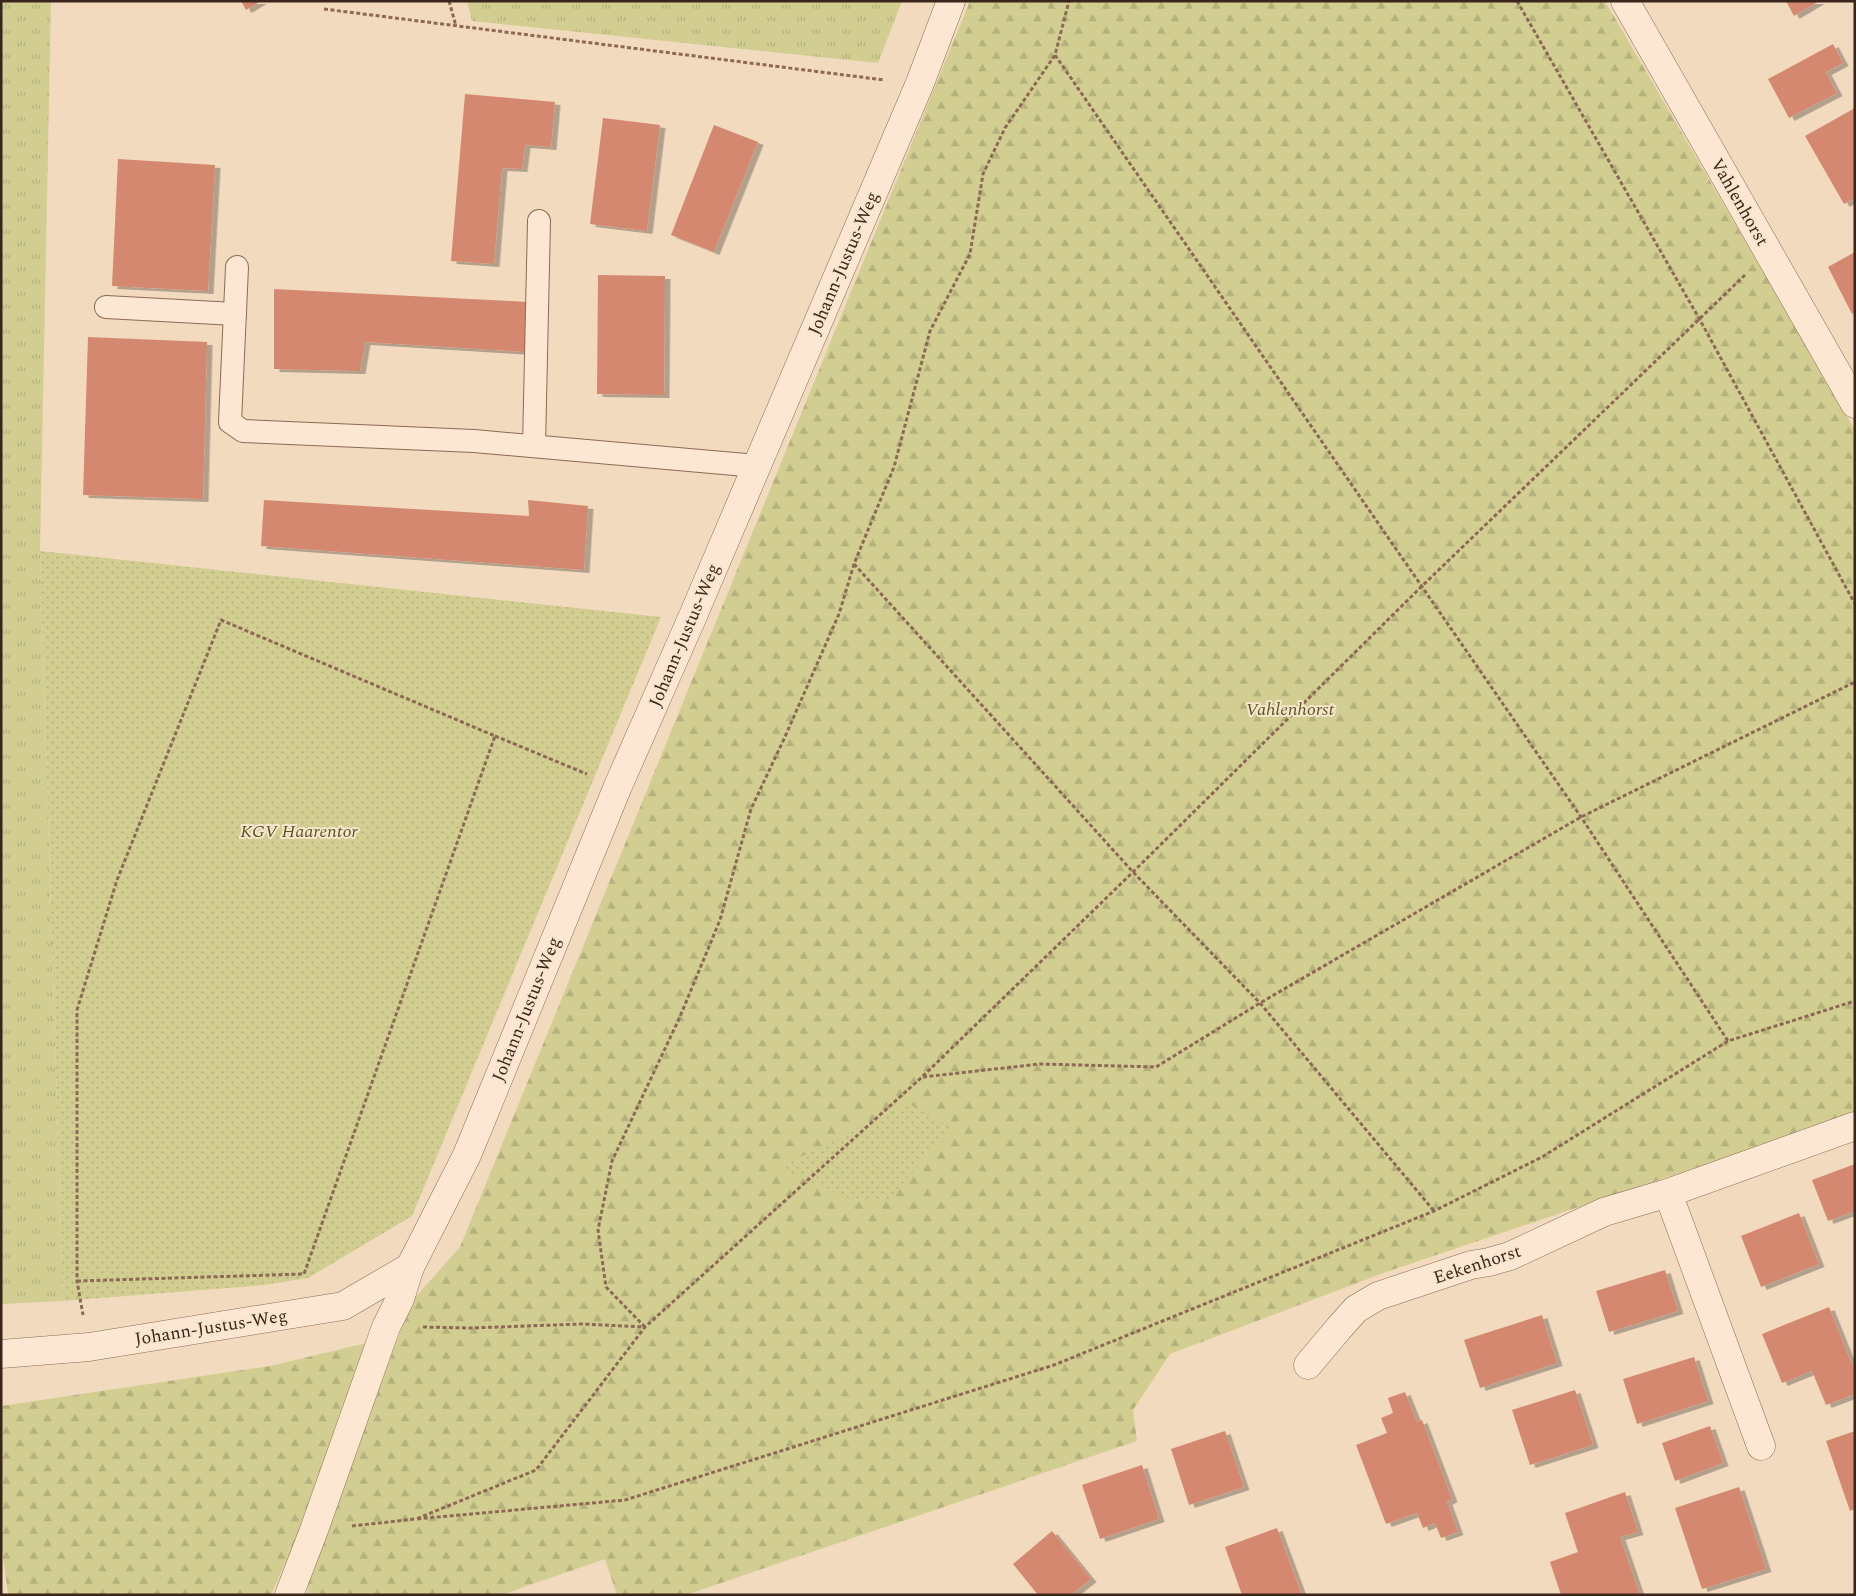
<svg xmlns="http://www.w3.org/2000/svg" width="1856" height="1596" font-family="Spectral,serif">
<defs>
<pattern id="grass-tufts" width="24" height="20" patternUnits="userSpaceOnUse" patternTransform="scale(1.25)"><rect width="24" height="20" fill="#d2ce91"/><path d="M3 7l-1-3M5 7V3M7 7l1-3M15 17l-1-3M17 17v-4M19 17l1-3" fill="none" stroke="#b5b17c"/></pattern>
<pattern id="forest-firs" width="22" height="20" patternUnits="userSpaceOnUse" patternTransform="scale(1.25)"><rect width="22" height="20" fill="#d2ce91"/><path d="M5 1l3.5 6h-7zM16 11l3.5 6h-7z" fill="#b5b17c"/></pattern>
<pattern id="park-dots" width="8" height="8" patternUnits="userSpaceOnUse" patternTransform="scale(1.25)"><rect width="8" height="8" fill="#d2ce91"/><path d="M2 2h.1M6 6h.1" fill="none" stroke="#b5b17c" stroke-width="1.8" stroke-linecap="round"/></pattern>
<filter id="shadow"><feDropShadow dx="5.5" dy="3" stdDeviation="0" flood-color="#0004"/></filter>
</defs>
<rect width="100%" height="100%" fill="#f2dabe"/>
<g fill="url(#grass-tufts)">
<polygon points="1,1 51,1 40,551 63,1301 1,1304"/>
<polygon points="467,1 902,1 878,63 472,21"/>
</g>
<g fill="url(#forest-firs)">
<polygon points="970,1 1605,1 1855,430 1855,1114 1386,1272 1170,1354 1133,1410 1137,1441 686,1595 617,1595 605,1559 501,1595 307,1595 310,1572 412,1301 460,1247"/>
<polygon points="371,1342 301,1528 271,1595 8,1595 1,1541 1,1406 270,1366"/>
</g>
<g fill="url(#park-dots)">
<polygon points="40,551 661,617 412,1216 308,1278 264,1285 63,1301"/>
<polygon points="907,1103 950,1127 890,1200 845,1198 779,1168"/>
</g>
<g fill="#d58870" filter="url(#shadow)">
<polygon points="241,1 261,1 246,10"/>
<polygon points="1786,1 1819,1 1794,16"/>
<polygon points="1833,44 1843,63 1826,72 1837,93 1789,118 1768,79"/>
<polygon points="465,94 555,102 551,147 525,145 522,169 502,168 494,264 451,261"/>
<polygon points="1855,108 1855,198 1844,204 1805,136"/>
<polygon points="603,118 660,125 647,231 590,224"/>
<polygon points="714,125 758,142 714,252 671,235"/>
<polygon points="118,159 215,165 208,291 112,286"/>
<polygon points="1855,252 1855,312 1852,314 1828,267"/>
<polygon points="598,275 665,276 664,395 597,394"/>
<polygon points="274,289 528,302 526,352 365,342 360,371 274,369"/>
<polygon points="88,337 207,342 203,499 83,495"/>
<polygon points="264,500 529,516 528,500 588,506 584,570 261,546"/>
<polygon points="1855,1164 1855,1211 1828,1221 1812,1180"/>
<polygon points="1799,1213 1819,1264 1761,1287 1741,1236"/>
<polygon points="1665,1270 1678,1311 1609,1332 1596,1291"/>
<polygon points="1829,1307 1855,1372 1855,1394 1826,1405 1812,1371 1782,1383 1762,1334"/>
<polygon points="1542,1315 1557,1363 1480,1388 1464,1340"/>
<polygon points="1694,1357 1708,1401 1637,1424 1623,1379"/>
<polygon points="1575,1390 1593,1445 1530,1465 1512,1410"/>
<polygon points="1405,1392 1417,1422 1422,1420 1452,1499 1447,1502 1458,1532 1441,1538 1435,1523 1423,1528 1417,1513 1386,1524 1356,1445 1387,1433 1381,1418 1393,1413 1388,1398"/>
<polygon points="1710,1426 1723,1463 1675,1481 1662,1443"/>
<polygon points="1225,1431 1244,1487 1189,1505 1171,1449"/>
<polygon points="1855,1431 1855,1509 1850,1511 1826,1441"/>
<polygon points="1142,1465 1159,1519 1100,1539 1082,1485"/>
<polygon points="1739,1487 1766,1569 1702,1589 1675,1508"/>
<polygon points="1625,1492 1638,1532 1620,1537 1640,1595 1561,1595 1550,1562 1578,1552 1565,1513"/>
<polygon points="1277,1528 1302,1595 1242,1595 1225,1547"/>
<polygon points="1052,1531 1091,1579 1071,1595 1038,1595 1013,1564"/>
</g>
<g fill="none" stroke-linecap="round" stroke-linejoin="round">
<defs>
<g id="lane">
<polyline points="237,267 230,422 243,431 474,441 757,466"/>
<polyline points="106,307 235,314"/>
<polyline points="534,446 539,221"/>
</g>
<g id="street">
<polyline points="1625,1 1855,404"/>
<polyline points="1668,1193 1761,1446"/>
<polyline points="1,1354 89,1347 343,1306 410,1267 467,1155 618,786 692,618 920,83 951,1"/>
<polyline points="1308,1365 1339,1328 1356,1309 1378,1296 1471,1265 1489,1262 1510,1256 1604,1212 1668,1193 1855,1126"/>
<polyline points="289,1595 314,1530 386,1327 400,1299 410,1267"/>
</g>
</defs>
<use href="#lane" stroke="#8d6955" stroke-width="24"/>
<use href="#street" stroke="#8d6955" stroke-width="29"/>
<g stroke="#8d6955" stroke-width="3" stroke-dasharray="4 2.5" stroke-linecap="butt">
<polyline points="449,1 456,26"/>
<polyline points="1517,1 1700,320 1855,604"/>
<polyline points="324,9 884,80"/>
<polyline points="1055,55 1581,817 1728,1041"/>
<polyline points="1745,275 1422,586 1133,872 922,1077 645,1327 536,1470 416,1519 625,1500 1054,1365 1434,1211 1542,1157 1728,1041 1855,1001"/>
<polyline points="854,564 1133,872 1260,1003 1434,1211"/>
<polyline points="495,736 587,774"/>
<polyline points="923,1077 1040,1064 1156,1067 1260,1003 1581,817 1855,682"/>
<polyline points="77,1281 304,1274 495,736 221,620 117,880 77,1010 77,1281 83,1315"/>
<polyline points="423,1327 470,1328 582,1324 644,1327"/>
<polyline points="645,1327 606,1287 598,1230 612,1161 679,1019 720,920 751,809 784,739 839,614 854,564 894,467 930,331 970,254 983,174 1005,128 1055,55 1069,1"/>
<polyline points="352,1526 415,1519"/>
</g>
<use href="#lane" stroke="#fce8d2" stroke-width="22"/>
<use href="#street" stroke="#fce8d2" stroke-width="28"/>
</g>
<g text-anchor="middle" stroke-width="4" stroke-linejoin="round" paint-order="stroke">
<g font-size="18" fill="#3a251b" stroke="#f9e5ce">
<text transform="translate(1740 202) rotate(60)" y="6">Vahlenhorst</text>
<text transform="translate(843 263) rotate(-67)" y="6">Johann-Justus-Weg</text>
<text transform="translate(684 635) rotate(-67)" y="6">Johann-Justus-Weg</text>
<text transform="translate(526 1009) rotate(-68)" y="6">Johann-Justus-Weg</text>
<text transform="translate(1477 1264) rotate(-18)" y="6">Eekenhorst</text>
<text transform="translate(211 1327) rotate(-9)" y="6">Johann-Justus-Weg</text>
</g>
<g font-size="18" font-style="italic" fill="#55591f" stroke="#f9e5ce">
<text x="1290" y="715">Vahlenhorst</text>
<text x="299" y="837">KGV Haarentor</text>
</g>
</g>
<rect width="1856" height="1596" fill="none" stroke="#3a251b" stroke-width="5"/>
</svg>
